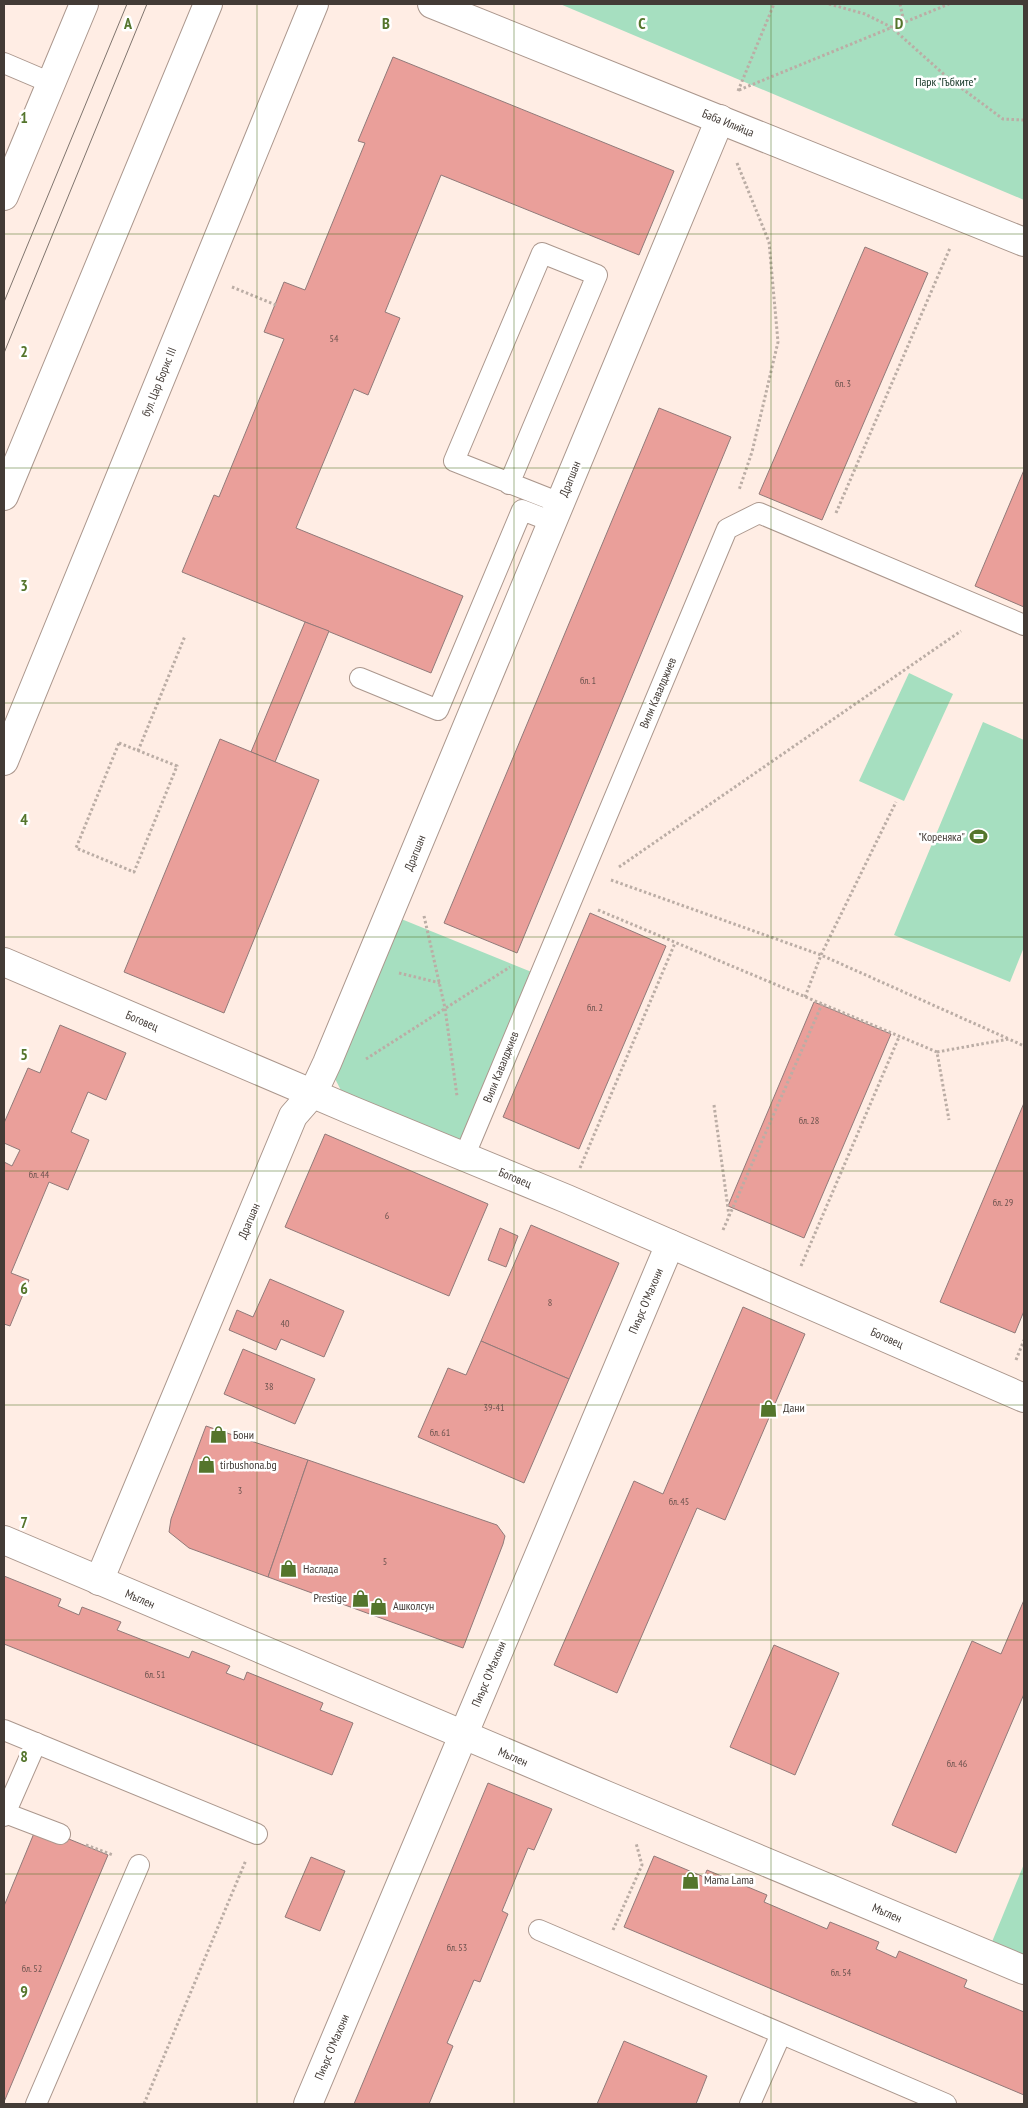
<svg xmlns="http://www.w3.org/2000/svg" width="1028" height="2108" font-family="'PT Sans Narrow',sans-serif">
<rect width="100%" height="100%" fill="#ffede4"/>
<g fill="#a6dfc0">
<polygon points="560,4 1024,4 1024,200"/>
<polygon points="909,673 953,694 904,801 859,781"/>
<polygon points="983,722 1024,740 1024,947 1010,982 894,935"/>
<polygon points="389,914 539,975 464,1157 351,1110 327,1063"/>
<polygon points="1024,1864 1024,1970 987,1954"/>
</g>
<g fill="#ea9f9a" stroke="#917a79">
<polygon points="393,57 674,171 639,255 441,175 385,312 400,318 368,395 354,389 296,528 463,596 431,673 182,572 214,495 219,497 284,339 264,332 284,282 305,290 365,143 358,141"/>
<polygon points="865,247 928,273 822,520 759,494"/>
<polygon points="659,408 731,437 517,953 444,923"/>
<polygon points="1024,470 1024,607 975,586"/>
<polygon points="305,622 329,631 275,762 251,752"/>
<polygon points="220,739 319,780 224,1013 124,972"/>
<polygon points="590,913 666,946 579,1149 503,1117"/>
<polygon points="814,1002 891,1034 804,1238 728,1206"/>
<polygon points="60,1025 126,1053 106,1100 88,1092 71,1132 89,1140 68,1190 49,1182 11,1273 29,1280 10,1326 4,1324 4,1162 12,1166 20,1150 4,1143 4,1123 28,1068 40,1073"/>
<polygon points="1024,1103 1024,1311 1015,1333 940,1302"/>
<polygon points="325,1134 488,1204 449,1296 285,1227"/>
<polygon points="531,1225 619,1263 569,1379 481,1341"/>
<polygon points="500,1228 518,1236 506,1267 488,1260"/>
<polygon points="270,1279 344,1311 324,1357 281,1339 276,1350 229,1330 237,1310 253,1317"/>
<polygon points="743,1307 805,1334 725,1520 697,1508 617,1693 554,1665 634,1481 663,1494"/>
<polygon points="481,1341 569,1379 524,1483 418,1437 448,1368 466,1375"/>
<polygon points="243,1349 315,1379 295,1424 224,1394"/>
<polygon points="206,1426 308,1460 268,1577 189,1548 169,1532 171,1519"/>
<polygon points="308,1460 497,1525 505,1536 503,1544 463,1648 268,1577"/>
<polygon points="4,1576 61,1599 58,1606 79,1615 82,1607 121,1622 117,1630 189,1658 192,1651 230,1666 226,1673 244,1680 247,1672 323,1703 320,1710 353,1723 332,1775 4,1644"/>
<polygon points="1024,1600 1024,1694 956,1853 892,1825 972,1641 1001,1654"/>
<polygon points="774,1645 839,1673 795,1775 730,1747"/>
<polygon points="488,1783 552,1809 534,1850 528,1848 502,1911 508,1914 480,1982 474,1980 447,2043 453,2046 429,2104 354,2104"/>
<polygon points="37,1826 108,1855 4,2102 4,1906"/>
<polygon points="654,1856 704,1877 707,1870 767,1895 764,1902 827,1929 830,1922 879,1942 876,1949 896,1958 899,1951 967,1980 964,1987 1024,2012 1024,2095 624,1927"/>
<polygon points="311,1857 345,1871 320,1931 285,1917"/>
<polygon points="624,2041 707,2076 696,2104 597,2104"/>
</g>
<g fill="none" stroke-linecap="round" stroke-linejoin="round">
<defs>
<g id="service">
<polyline points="4,63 51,83"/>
<polyline points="509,484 597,275 542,253 454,461 560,503"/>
<polyline points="360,678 438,710 522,510 553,522"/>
<polyline points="464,1157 727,529 759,513 1024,625"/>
<polyline points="4,1730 257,1834"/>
<polyline points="5,1813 60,1834"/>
<polyline points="4,1816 36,1743"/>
<polyline points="539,1930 946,2104"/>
<polyline points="36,2104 139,1865"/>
<polyline points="750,2104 781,2034"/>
</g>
<g id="minor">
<polyline points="432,4 1024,242"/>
<polyline points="4,196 84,4"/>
<polyline points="4,761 314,4"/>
<polyline points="4,962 351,1110 567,1199 1024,1398"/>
<polyline points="4,1540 608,1796 1024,1970"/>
<polyline points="99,1581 293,1116 313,1093 327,1063 720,119"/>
<polyline points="308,2104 670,1244"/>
</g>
<polyline id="primary" points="4,496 208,4"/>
</defs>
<use href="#service" stroke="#ab978d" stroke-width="22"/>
<use href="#minor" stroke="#ab978d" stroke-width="30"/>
<use href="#primary" stroke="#ab978d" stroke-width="30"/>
<g stroke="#bbada5" stroke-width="3" stroke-dasharray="2.5 2.5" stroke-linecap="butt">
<polyline points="829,4 865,14 891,27 948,78 1003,119 1024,120"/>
<polyline points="900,4 904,22"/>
<polyline points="1022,4 1024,5"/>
<polyline points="739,90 949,4"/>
<polyline points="738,91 774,4"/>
<polyline points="737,163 769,242 778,342 752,452 739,490"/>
<polyline points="232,287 276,305"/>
<polyline points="836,513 950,248"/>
<polygon points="119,743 177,766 134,872 76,848"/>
<polyline points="138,751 185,636"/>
<polyline points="619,867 961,631"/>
<polyline points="611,880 821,955 1009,1039"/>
<polyline points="598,910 937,1052 949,1120"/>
<polyline points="424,916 445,1008 457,1096"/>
<polyline points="399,973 440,983"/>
<polyline points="805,997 821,955 896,802"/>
<polyline points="937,1052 1009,1039 1024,1046"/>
<polyline points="366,1059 510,967"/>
<polyline points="714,1105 729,1216"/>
<polyline points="580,1168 675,943"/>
<polyline points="723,1230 822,1004"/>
<polyline points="801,1266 899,1037"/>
<polyline points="1016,1360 1024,1340"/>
<polyline points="86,1845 113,1855"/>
<polyline points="613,1930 642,1865 636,1843"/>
<polyline points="144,2104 246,1860"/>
</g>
<use href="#service" stroke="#fff" stroke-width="20"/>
<use href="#minor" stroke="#fff" stroke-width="28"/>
<use href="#primary" stroke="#fff" stroke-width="28"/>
<g stroke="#80756e" stroke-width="1">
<polyline points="4,302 127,4"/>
<polyline points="4,353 147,4"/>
</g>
</g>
<path fill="none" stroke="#54752c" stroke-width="1" stroke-opacity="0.55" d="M 257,4 L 257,2104M 514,4 L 514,2104M 771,4 L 771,2104M 4,234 L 1024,234M 4,468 L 1024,468M 4,703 L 1024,703M 4,937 L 1024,937M 4,1171 L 1024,1171M 4,1405 L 1024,1405M 4,1640 L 1024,1640M 4,1874 L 1024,1874"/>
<defs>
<symbol id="stadium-bare" viewBox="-9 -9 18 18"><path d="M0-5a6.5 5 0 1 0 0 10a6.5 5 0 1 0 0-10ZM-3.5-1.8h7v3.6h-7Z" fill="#54752c" stroke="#fff" stroke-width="2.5" paint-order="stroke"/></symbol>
<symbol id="shop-bare" viewBox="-9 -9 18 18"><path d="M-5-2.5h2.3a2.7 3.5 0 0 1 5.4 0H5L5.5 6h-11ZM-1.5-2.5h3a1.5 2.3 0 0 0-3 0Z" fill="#54752c" stroke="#fff" stroke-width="2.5" paint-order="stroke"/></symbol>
</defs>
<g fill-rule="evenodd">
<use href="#stadium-bare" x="966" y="824" width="25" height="25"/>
<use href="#shop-bare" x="756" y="1396" width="25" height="25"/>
<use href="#shop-bare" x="206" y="1422" width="25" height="25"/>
<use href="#shop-bare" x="194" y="1452" width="25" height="25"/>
<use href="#shop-bare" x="276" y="1556" width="25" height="25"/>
<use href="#shop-bare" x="348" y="1586" width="25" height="25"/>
<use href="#shop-bare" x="366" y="1594" width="25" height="25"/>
<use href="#shop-bare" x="678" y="1868" width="25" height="25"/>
</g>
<g text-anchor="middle" stroke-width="5" stroke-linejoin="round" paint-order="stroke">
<g font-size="10" fill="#6d544f">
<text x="334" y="342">54</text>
<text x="843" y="387">бл. 3</text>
<text x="588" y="684">бл. 1</text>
<text x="595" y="1011">бл. 2</text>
<text x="809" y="1124">бл. 28</text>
<text x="39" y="1178">бл. 44</text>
<text x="1003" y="1206">бл. 29</text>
<text x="387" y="1219">6</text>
<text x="550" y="1306">8</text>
<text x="285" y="1327">40</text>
<text x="269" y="1390">38</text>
<text x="494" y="1411">39-41</text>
<text x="440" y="1436">бл. 61</text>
<text x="240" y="1494">3</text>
<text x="679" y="1505">бл. 45</text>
<text x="385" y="1565">5</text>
<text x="155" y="1678">бл. 51</text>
<text x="957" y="1767">бл. 46</text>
<text x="457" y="1951">бл. 53</text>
<text x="32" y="1972">бл. 52</text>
<text x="841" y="1976">бл. 54</text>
</g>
<g font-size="12" fill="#143525" stroke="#fff">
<text x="946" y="86">Парк "Гъбките"</text>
</g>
<g font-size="12" fill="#433b36" stroke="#fff">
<text transform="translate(728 123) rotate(22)" y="4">Баба Илийца</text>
<text transform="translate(159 382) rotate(-68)" y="4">бул. Цар Борис III</text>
<text transform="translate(570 479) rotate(-68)" y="4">Драгшан</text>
<text transform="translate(658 693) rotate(-67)" y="4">Вили Кавалджиев</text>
<text transform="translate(415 853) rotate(-68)" y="4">Драгшан</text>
<text transform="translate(142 1021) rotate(23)" y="4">Боговец</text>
<text transform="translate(501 1067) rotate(-68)" y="4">Вили Кавалджиев</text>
<text transform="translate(515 1178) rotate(22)" y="4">Боговец</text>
<text transform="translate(249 1221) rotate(-67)" y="4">Драгшан</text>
<text transform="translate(646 1301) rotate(-67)" y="4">Пиърс О'Махони</text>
<text transform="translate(887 1338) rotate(24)" y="4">Боговец</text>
<text transform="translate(140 1599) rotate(23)" y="4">Мъглен</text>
<text transform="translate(489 1674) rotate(-67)" y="4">Пиърс О'Махони</text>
<text transform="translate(513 1757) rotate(23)" y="4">Мъглен</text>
<text transform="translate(887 1913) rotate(23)" y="4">Мъглен</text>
<text transform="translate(332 2047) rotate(-67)" y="4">Пиърс О'Махони</text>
</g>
<g font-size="12" fill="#433b36" stroke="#fff" text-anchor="start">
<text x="965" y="841" text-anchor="end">"Кореняка"</text>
<text x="783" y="1412">Дани</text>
<text x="233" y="1439">Бони</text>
<text x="220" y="1469">tirbushona.bg</text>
<text x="303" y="1573">Наслада</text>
<text x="347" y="1602" text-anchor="end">Prestige</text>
<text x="393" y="1610">Ашколсун</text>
<text x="704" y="1884">Mama Lama</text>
</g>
</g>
<g font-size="16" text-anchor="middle" font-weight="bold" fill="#54752c" stroke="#fff" stroke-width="5" stroke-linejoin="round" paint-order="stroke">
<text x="128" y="29">A</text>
<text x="386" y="29">B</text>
<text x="642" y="29">C</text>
<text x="899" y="29">D</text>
<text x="24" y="123">1</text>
<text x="24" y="357">2</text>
<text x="24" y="591">3</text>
<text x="24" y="825">4</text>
<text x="24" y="1060">5</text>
<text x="24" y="1294">6</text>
<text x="24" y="1528">7</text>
<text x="24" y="1762">8</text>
<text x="24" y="1997">9</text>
</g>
<rect width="1028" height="2108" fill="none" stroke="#433b36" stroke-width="10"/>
</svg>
